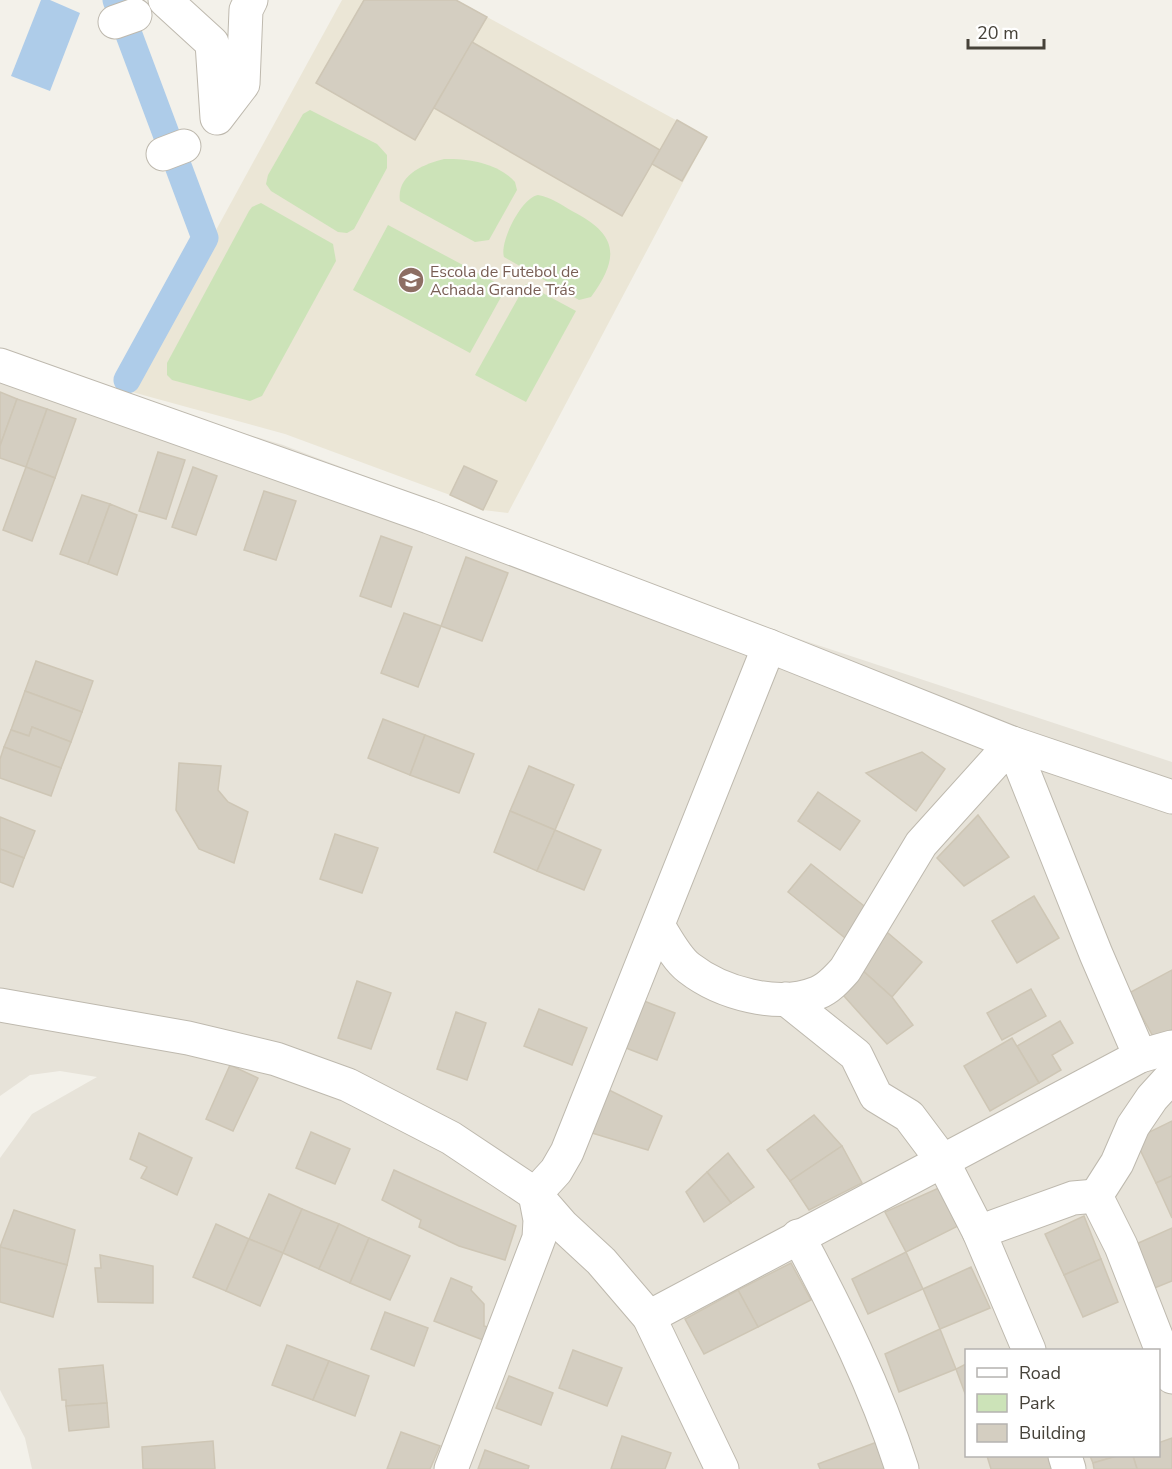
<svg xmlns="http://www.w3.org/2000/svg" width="1172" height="1469" font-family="'Nunito Sans',sans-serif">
<rect width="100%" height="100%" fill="#f3f1ea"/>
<path fill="#e7e3d9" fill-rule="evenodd" d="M 0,352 L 120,396 L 283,445 L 775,631 L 1172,762 L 1172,1469 L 32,1469 L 25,1438 L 0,1390 L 0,1158 L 32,1114 L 97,1077 L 60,1071 L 30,1075 L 0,1096 ZM 966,1350 L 1158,1350 L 1158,1456 L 966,1456 Z"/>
<polygon fill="#ebe6d6" points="342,0 456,0 707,137 508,513 483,510 450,495 285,434 132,392 163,327"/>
<g fill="#cce3b8">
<polygon points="310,110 377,144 387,155 387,168 354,229 347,233 338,232 271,191 266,184 268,175 303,114"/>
<path d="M 444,159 C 468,158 498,163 515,182 L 517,190 L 489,240 L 475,242 L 400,201 C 396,175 424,164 444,159 Z"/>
<path d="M 538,195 C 550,197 562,205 572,211 C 617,234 621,256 591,297 L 579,300 L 504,257 C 499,242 522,197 538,195 Z"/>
<polygon points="261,203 333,244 336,261 262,396 250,401 172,380 167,375 167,363 249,211 252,207"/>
<polygon points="388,225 506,288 470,353 353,290"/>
<polygon points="526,284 576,311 526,402 475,375"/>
</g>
<polygon fill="#aecce9" points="41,0 50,0 80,13 50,91 11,76"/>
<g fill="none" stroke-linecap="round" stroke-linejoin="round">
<polyline stroke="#aecce9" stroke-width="27" points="116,0 205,238 127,380"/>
</g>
<g fill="#d4cec1" stroke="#cec6b5" stroke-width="1.5">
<polygon points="364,0 456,0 487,17 415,140 316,83"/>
<polygon points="472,42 660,150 622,216 434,108"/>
<polygon points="677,120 707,137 682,181 652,164"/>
<polygon points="0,392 17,399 0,446"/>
<polygon points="17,399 47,409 26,467 0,458 0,446"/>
<polygon points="47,409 76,419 55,478 26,467"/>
<polygon points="158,452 185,460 166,519 139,511"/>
<polygon points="464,466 497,481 483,510 450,495"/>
<polygon points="26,467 55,478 32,541 3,530"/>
<polygon points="193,467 217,476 196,535 172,527"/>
<polygon points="264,491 296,501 276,560 244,550"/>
<polygon points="82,495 110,504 88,564 60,554"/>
<polygon points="110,504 137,515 117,575 88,564"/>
<polygon points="381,536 412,547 391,607 360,596"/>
<polygon points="466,557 508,573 482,641 441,626"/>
<polygon points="404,613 441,626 418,687 381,673"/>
<polygon points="36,661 93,681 82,712 25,691"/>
<polygon points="25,691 82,712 71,742 32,727 29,736 11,730"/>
<polygon points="383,719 425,735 410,775 368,758"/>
<polygon points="32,727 71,742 61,768 4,747 11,730 29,736"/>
<polygon points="425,735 474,754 459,793 410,775"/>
<polygon points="4,747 61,768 51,796 0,778 0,759"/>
<polygon points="922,752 945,769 916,811 866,773"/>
<polygon points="179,763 221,766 218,790 228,802 248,812 234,863 199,849 176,810"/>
<polygon points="529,766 574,785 555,830 510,811"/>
<polygon points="818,792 860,821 840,850 798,821"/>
<polygon points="510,811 555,830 537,871 494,852"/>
<polygon points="978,815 1009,857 964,886 937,858"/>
<polygon points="0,817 35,831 24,858 0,849"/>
<polygon points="555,830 601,850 584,890 537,871"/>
<polygon points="335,834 378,848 362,893 320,879"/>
<polygon points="0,849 24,858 13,887 0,882"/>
<polygon points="811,864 868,909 845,938 788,892"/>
<polygon points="1034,896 1059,938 1017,963 992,921"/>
<polygon points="881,927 922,962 892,997 861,969"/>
<polygon points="861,969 892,997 913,1025 887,1044 843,995"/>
<polygon points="1172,970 1172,1031 1155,1040 1129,993"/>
<polygon points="357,981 391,993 371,1049 338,1038"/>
<polygon points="1031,989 1046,1016 1002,1040 987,1013"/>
<polygon points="644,1001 675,1013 657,1060 626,1048"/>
<polygon points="539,1009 587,1028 572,1065 524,1046"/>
<polygon points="456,1012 486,1023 467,1080 437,1069"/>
<polygon points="1060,1021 1073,1043 1052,1055 1061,1070 1039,1083 1017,1046"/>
<polygon points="1012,1038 1039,1083 990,1111 964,1066"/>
<polygon points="230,1065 258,1078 233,1131 206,1119"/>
<polygon points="609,1090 662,1116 648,1150 592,1133"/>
<polygon points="814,1115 842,1146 790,1181 767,1150"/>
<polygon points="1172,1121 1172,1176 1156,1183 1135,1139"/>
<polygon points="311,1132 350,1149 335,1184 296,1168"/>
<polygon points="139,1133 192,1158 177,1195 141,1178 147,1167 130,1159"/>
<polygon points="842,1146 862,1183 809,1210 790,1181"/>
<polygon points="728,1153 754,1187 731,1203 707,1172"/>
<polygon points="394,1170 516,1226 505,1260 459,1246 419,1227 421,1220 382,1200"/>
<polygon points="707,1172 731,1203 704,1222 686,1192"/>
<polygon points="1172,1176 1172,1218 1156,1183"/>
<polygon points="941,1187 958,1226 906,1252 885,1212"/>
<polygon points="269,1194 302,1209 283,1253 249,1239"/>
<polygon points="302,1209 339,1224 319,1269 283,1253"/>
<polygon points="14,1210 75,1230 67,1265 0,1247"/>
<polygon points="1084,1216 1101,1259 1064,1275 1045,1234"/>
<polygon points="216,1224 249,1239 226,1291 193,1277"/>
<polygon points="339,1224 369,1238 350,1283 319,1269"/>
<polygon points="1172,1228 1172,1281 1152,1289 1134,1245"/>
<polygon points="369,1238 410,1256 390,1300 350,1283"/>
<polygon points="249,1239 283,1253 260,1306 226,1291"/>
<polygon points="0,1247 67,1265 53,1317 0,1302"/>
<polygon points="906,1252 923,1289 868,1314 852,1279"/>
<polygon points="100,1255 153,1266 153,1303 98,1302 95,1268 101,1268"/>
<polygon points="1101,1259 1118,1302 1083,1317 1064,1275"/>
<polygon points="791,1263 811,1300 758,1327 738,1290"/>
<polygon points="971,1267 990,1308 940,1329 923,1289"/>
<polygon points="451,1278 472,1287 471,1290 484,1304 484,1326 488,1327 483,1340 434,1321"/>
<polygon points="738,1290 758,1327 704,1354 685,1319"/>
<polygon points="385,1312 428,1328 414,1366 371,1349"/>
<polygon points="940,1329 956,1369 899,1392 885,1354"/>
<polygon points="287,1345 329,1361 313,1400 272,1385"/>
<polygon points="573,1350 622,1368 607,1406 559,1388"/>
<polygon points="329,1361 369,1376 355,1416 313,1400"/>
<polygon points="966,1364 966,1396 956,1369"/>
<polygon points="103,1365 107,1403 66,1406 66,1400 62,1400 59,1369"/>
<polygon points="509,1376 553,1393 541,1425 496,1408"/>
<polygon points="107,1403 109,1427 69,1431 66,1406"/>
<polygon points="401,1432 440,1446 430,1469 387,1469"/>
<polygon points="622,1436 671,1453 665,1469 611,1469"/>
<polygon points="1172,1438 1172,1469 1137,1469 1133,1456 1158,1456 1158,1443"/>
<polygon points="213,1441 215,1469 143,1469 142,1447"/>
<polygon points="877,1442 887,1469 820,1469 818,1464"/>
<polygon points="485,1450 529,1466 528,1469 478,1469"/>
<polygon points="987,1456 1049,1456 1054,1469 991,1469"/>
<polygon points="1090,1456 1117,1456 1093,1463"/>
<polygon points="1117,1456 1133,1456 1137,1469 1094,1469 1093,1463"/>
</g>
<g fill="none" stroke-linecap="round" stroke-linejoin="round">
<defs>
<g id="minor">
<polyline points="165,0 212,43 217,118 243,84 246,10 251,0"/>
<polyline points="115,22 135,15"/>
<polyline points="163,154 184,146"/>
<polyline points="0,365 429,517 769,646 1012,743 1172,797"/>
<path d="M 659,927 C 667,940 677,959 689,968 C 721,993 778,1009 817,993 C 828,989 837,979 845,970 L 921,844 L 1012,743 L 1096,954 L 1140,1056"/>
<polyline points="786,999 856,1055 876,1096 909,1116 942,1160 979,1232 1029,1350"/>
<polyline points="0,1005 188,1038 276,1059 348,1085 451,1138 535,1194 562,1225 601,1261 649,1317 722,1469"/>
<polyline points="1096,1196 1117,1163 1133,1126 1152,1098 1172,1076"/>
<polyline points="979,1232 1073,1198 1096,1196 1121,1246 1172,1377"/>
<path d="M 798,1236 C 838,1311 876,1388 902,1469"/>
<polyline points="649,1317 1140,1056 1172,1047"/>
<polyline points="1065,1456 1069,1469"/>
<polyline points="451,1469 539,1238 540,1220 535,1194 556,1171 567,1152 769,646"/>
</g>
</defs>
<use href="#minor" stroke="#beb9ae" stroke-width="35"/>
<use href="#minor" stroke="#fff" stroke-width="33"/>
</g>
<defs>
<symbol id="school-disc" viewBox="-11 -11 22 22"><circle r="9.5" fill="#8d6e63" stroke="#fff"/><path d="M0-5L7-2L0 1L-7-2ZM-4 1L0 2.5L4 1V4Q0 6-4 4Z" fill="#fff"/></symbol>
</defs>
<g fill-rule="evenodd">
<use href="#school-disc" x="396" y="265" width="30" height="30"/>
</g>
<g text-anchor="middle" stroke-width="4.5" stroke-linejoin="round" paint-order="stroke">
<g font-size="16" fill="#785e54" stroke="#fff" text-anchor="start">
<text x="430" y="277">Escola de Futebol de<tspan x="430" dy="18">Achada Grande Trás</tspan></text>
</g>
</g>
<rect x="965" y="1349" width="195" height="108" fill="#ffffff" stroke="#b5b3b0" stroke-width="1.5"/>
<rect x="977" y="1368" width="30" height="9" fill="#ffffff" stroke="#b5b3b0" stroke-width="1.5"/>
<text x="1019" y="1379" font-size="18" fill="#464239">Road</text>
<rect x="977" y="1394" width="30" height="18" fill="#cce3b8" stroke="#b5b3b0" stroke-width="1.5"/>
<text x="1019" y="1409" font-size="18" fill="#464239">Park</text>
<rect x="977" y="1424" width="30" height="18" fill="#d4cec1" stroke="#b5b3b0" stroke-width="1.5"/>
<text x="1019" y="1439" font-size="18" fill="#464239">Building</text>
<path d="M968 39v9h76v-9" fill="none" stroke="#464239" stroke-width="3"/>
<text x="977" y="39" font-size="18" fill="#464239" stroke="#ffffff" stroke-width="4.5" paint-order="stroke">20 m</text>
</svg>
